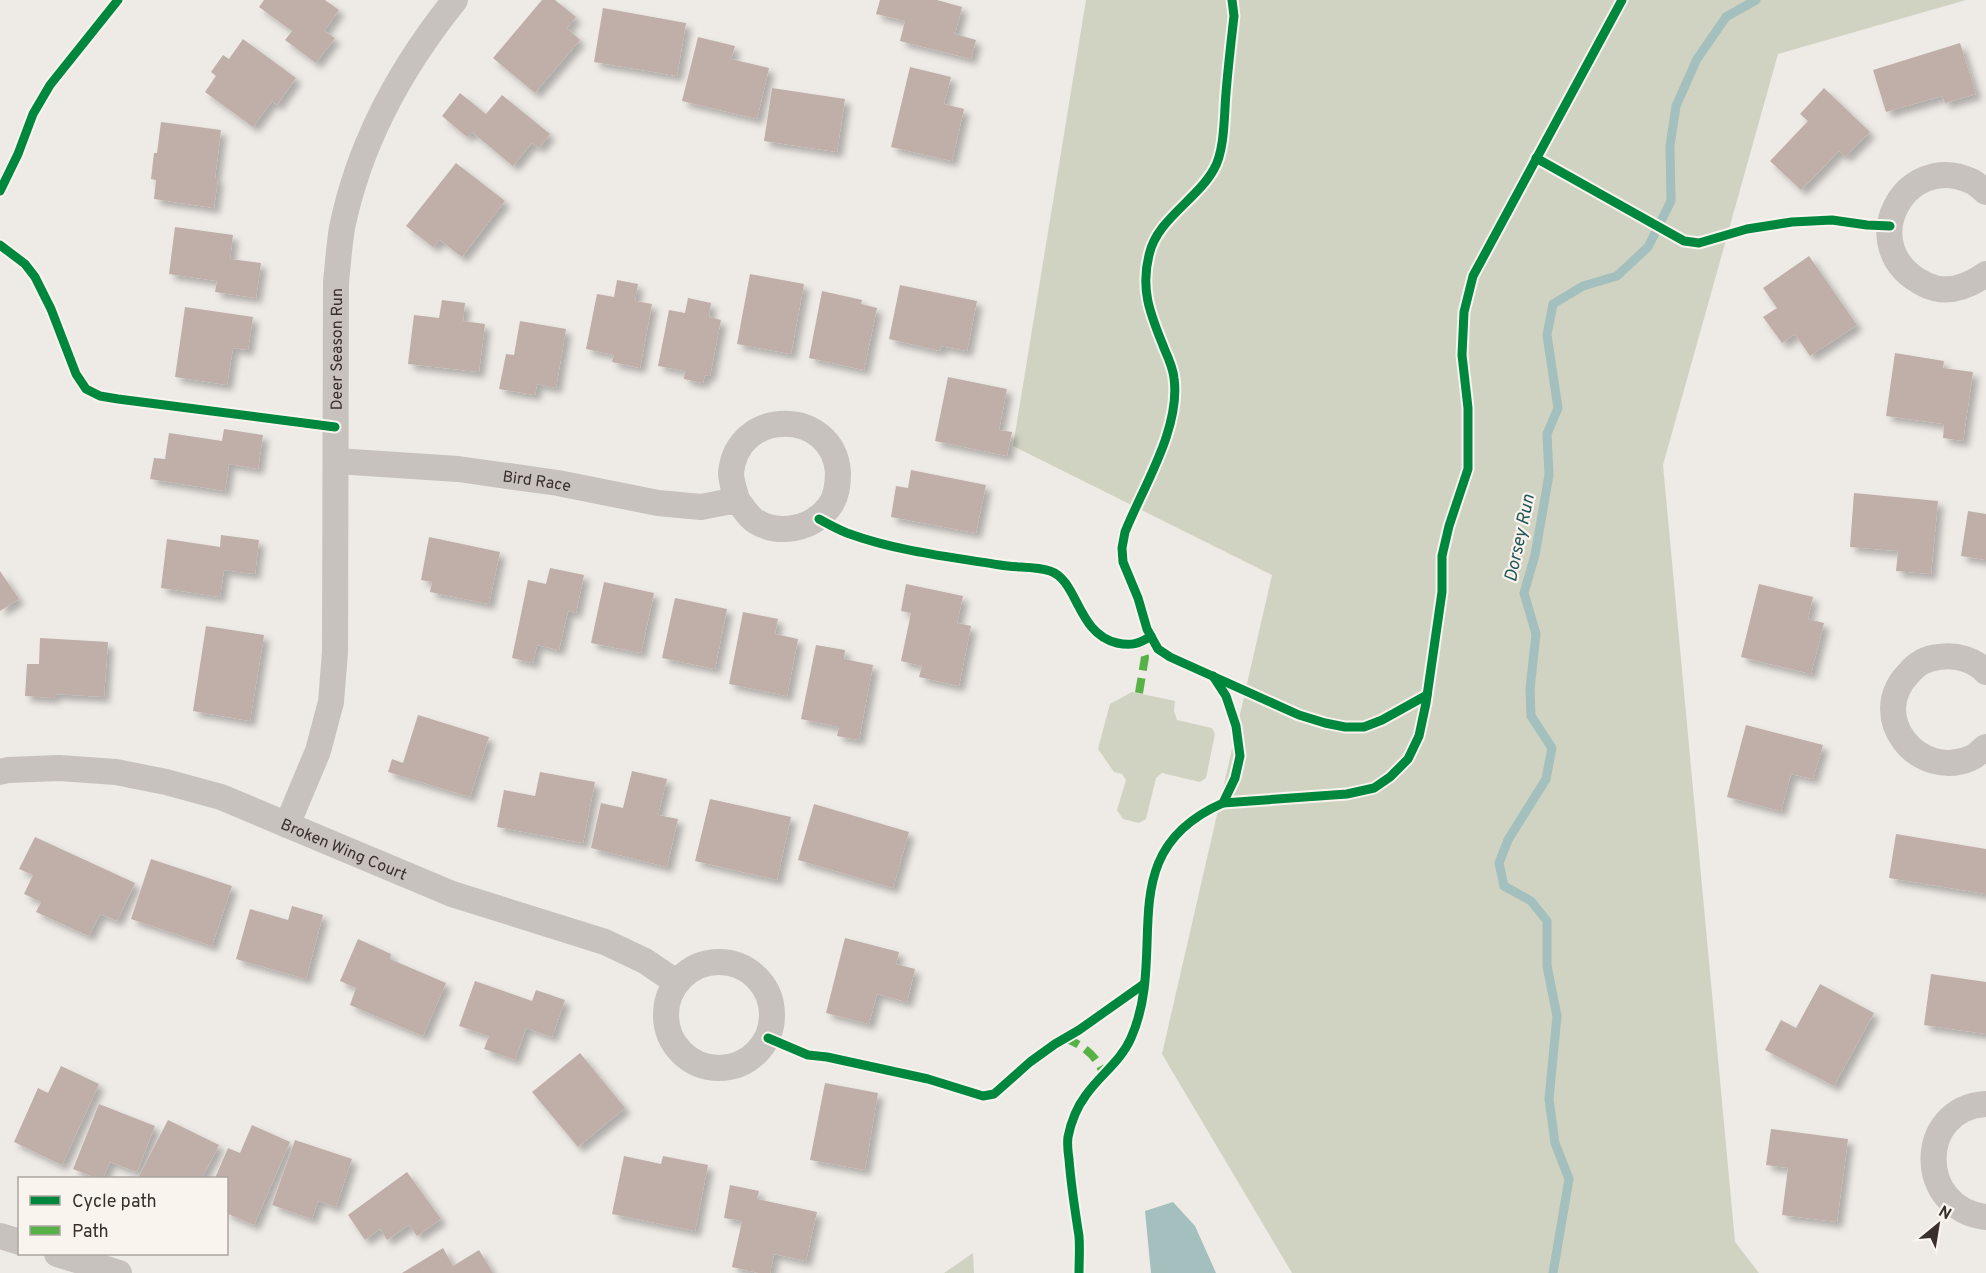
<svg xmlns="http://www.w3.org/2000/svg" width="1986" height="1273" font-family="Overpass,sans-serif">
<defs>
<filter id="shadow"><feDropShadow dx="5.5" dy="5.5" stdDeviation="3" flood-color="#0004"/></filter>
</defs>
<rect width="100%" height="100%" fill="#eeeae6"/>
<g fill="#d0d3c1">
<polygon points="1086,0 1966,0 1778,54 1663,465 1735,1242 1759,1273 1292,1273 1162,1054 1272,575 1013,446"/>
<polygon points="1132,692 1175,701 1174,711 1177,720 1212,728 1215,734 1206,778 1200,782 1162,773 1156,778 1146,819 1139,823 1123,819 1117,810 1126,780 1122,774 1114,772 1098,749 1110,704"/>
<polygon points="973,1253 974,1273 944,1273"/>
</g>
<polygon fill="#a3bfbe" points="1173,1202 1195,1226 1216,1273 1151,1273 1145,1211"/>
<g fill="none" stroke-linecap="round" stroke-linejoin="round">
<polyline stroke="#a3bfbe" stroke-width="9" points="1553,1273 1569,1179 1555,1143 1549,1099 1557,1016 1547,966 1547,921 1531,901 1504,886 1499,863 1508,840 1546,779 1552,748 1531,716 1530,689 1536,634 1524,593 1535,555 1549,475 1547,434 1558,408 1547,335 1553,304 1583,286 1617,276 1648,247 1671,201 1670,146 1676,106 1697,59 1726,17 1756,0"/>
</g>
<g fill="#c0afa9" filter="url(#shadow)">
<polygon points="264,0 325,0 339,10 324,31 335,38 316,63 285,40 292,31 259,7"/>
<polygon points="542,0 555,0 576,17 567,28 580,40 535,93 493,58"/>
<polygon points="880,0 937,0 962,7 955,34 976,40 971,59 900,41 905,21 876,14"/>
<polygon points="603,8 686,23 677,76 594,62"/>
<polygon points="698,37 735,46 731,59 769,68 757,119 682,101"/>
<polygon points="243,39 296,78 277,105 272,101 253,127 205,92 216,76 211,72 223,55 229,59"/>
<polygon points="1960,43 1976,94 1945,103 1942,96 1886,112 1873,70"/>
<polygon points="910,67 951,77 944,104 964,109 952,161 891,147"/>
<polygon points="772,88 845,99 837,152 764,141"/>
<polygon points="1824,88 1870,132 1845,157 1839,151 1801,190 1770,161 1808,121 1800,114"/>
<polygon points="460,93 486,114 502,95 550,134 539,148 532,143 513,166 472,132 467,137 442,116"/>
<polygon points="161,122 221,130 215,178 218,178 214,208 154,199 156,180 151,179 154,153 157,153"/>
<polygon points="456,163 505,201 462,257 440,240 433,247 406,226"/>
<polygon points="175,227 233,235 230,259 261,263 256,298 215,292 217,281 169,274"/>
<polygon points="1809,256 1857,325 1810,356 1795,334 1782,343 1763,317 1777,308 1763,288"/>
<polygon points="750,274 804,284 791,354 737,344"/>
<polygon points="617,280 638,284 635,301 652,304 640,368 612,362 614,355 586,349 597,294 614,297"/>
<polygon points="900,285 977,301 967,351 941,346 940,351 889,339"/>
<polygon points="822,291 862,300 861,304 877,308 864,370 809,358"/>
<polygon points="688,298 711,303 709,317 721,320 710,376 705,375 703,383 684,379 685,371 658,366 669,310 685,313"/>
<polygon points="442,300 465,303 463,321 485,324 479,372 408,364 414,315 439,318"/>
<polygon points="185,307 253,317 248,350 233,348 227,385 175,377"/>
<polygon points="520,321 566,329 556,388 537,384 535,395 499,389 506,354 514,355"/>
<polygon points="1895,353 1944,361 1943,368 1973,372 1963,441 1943,438 1944,424 1886,416"/>
<polygon points="948,377 1007,389 999,430 1012,432 1007,456 935,441"/>
<polygon points="224,429 263,435 258,469 229,464 225,491 150,479 154,458 165,459 169,433 222,441"/>
<polygon points="911,470 986,485 976,533 891,517 896,486 908,488"/>
<polygon points="1854,493 1938,501 1931,574 1896,571 1898,551 1850,547"/>
<polygon points="1968,511 1986,514 1986,560 1961,556"/>
<polygon points="221,535 259,540 255,574 224,570 220,597 161,588 167,539 220,547"/>
<polygon points="429,537 500,552 489,604 430,592 432,582 421,580"/>
<polygon points="550,568 584,575 576,613 568,611 559,650 537,645 533,663 512,658 528,580 546,584"/>
<polygon points="0,571 19,599 0,611"/>
<polygon points="604,582 654,593 641,653 591,643"/>
<polygon points="906,584 963,596 957,623 971,626 959,686 919,677 922,666 901,661 911,613 901,611"/>
<polygon points="1759,584 1813,597 1808,619 1824,623 1811,674 1741,657"/>
<polygon points="675,598 727,609 715,669 662,658"/>
<polygon points="743,612 778,619 775,634 798,639 787,696 729,684"/>
<polygon points="206,626 264,635 250,721 193,711"/>
<polygon points="40,638 108,642 104,697 55,694 54,698 25,696 27,664 39,664"/>
<polygon points="816,645 845,650 844,659 873,665 859,740 837,736 839,727 801,719"/>
<polygon points="418,715 489,737 470,797 388,772 392,759 403,763"/>
<polygon points="1746,725 1823,745 1813,779 1791,774 1781,811 1727,797"/>
<polygon points="632,771 667,779 658,815 678,819 667,867 591,848 601,803 623,808"/>
<polygon points="540,772 595,782 583,843 497,827 504,790 535,796"/>
<polygon points="710,799 791,817 777,880 695,861"/>
<polygon points="814,804 909,832 893,888 798,860"/>
<polygon points="1896,834 1986,849 1986,894 1889,878"/>
<polygon points="35,837 135,883 117,921 100,914 89,936 36,912 41,902 24,894 33,875 19,869"/>
<polygon points="151,859 232,886 212,946 131,919"/>
<polygon points="292,906 323,915 306,979 236,959 250,909 288,920"/>
<polygon points="845,938 899,952 896,964 915,969 907,1002 877,994 869,1024 826,1013"/>
<polygon points="358,939 391,954 390,959 446,983 423,1036 350,1005 356,988 340,981"/>
<polygon points="1931,974 1986,982 1986,1034 1924,1025"/>
<polygon points="475,981 532,1001 536,990 565,1000 552,1037 526,1028 515,1060 484,1049 489,1036 459,1026"/>
<polygon points="1820,984 1874,1013 1834,1086 1765,1050 1781,1020 1796,1028"/>
<polygon points="580,1053 625,1108 578,1147 532,1092"/>
<polygon points="61,1066 99,1084 62,1165 14,1142 38,1088 48,1093"/>
<polygon points="825,1083 878,1093 865,1170 810,1160"/>
<polygon points="99,1104 155,1126 137,1172 110,1162 103,1178 96,1178 73,1169"/>
<polygon points="168,1120 219,1145 202,1178 138,1178"/>
<polygon points="252,1125 290,1142 254,1225 226,1213 226,1178 215,1178 228,1148 240,1153"/>
<polygon points="1771,1129 1848,1139 1837,1222 1782,1215 1788,1168 1766,1165"/>
<polygon points="295,1140 352,1159 336,1207 318,1201 312,1219 272,1205"/>
<polygon points="624,1156 661,1164 663,1156 708,1165 695,1231 612,1214"/>
<polygon points="407,1172 441,1219 417,1236 409,1225 387,1240 380,1229 365,1240 348,1215"/>
<polygon points="730,1185 759,1191 757,1199 817,1212 806,1261 774,1254 770,1273 759,1273 732,1267 742,1221 724,1218"/>
<polygon points="443,1248 453,1266 479,1250 493,1273 402,1273"/>
</g>
<g fill="none" stroke-linecap="round" stroke-linejoin="round">
<g stroke="#c7c2be" stroke-width="26">
<path d="M 1986,192 C 1981,188 1976,183 1971,181 C 1904,150 1851,249 1926,285 C 1947,295 1969,286 1986,274"/>
<path id="s1" d="M 336,461 L 458,469 L 558,483 L 658,503 L 701,507 L 737,500 C 742,506 748,516 755,521 C 779,536 812,529 829,507 C 837,497 838,484 838,472 C 833,408 737,407 731,473 C 731,481 735,492 737,500"/>
<path d="M 1986,672 C 1975,660 1956,654 1939,657 C 1927,658 1916,664 1908,674 C 1867,717 1918,781 1971,758 C 1977,756 1981,750 1986,747"/>
<path id="s2" d="M 0,772 L 8,770 L 59,768 L 116,772 L 166,782 L 221,797 L 452,894 L 605,942 L 645,961 L 676,982"/>
<path id="s3" d="M 287,825 L 318,751 L 331,702 L 335,652 L 336,282 C 338,264 339,246 342,228 C 359,144 402,66 455,0"/>
<circle cx="719" cy="1015" r="53"/>
<path d="M 1986,1104 C 1916,1108 1916,1209 1986,1217"/>
<polyline points="0,1236 20,1242"/>
<polyline points="57,1254 119,1273"/>
</g>
<g stroke="#56b246" stroke-width="8" stroke-dasharray="15 8" stroke-linecap="butt">
<polyline points="1139,693 1145,657 1140,644"/>
<path d="M 1065,1038 C 1084,1046 1097,1056 1104,1075"/>
</g>
<defs>
<g id="cycleway">
<path d="M 1232,0 L 1234,16 C 1231,42 1228,68 1226,93 C 1224,115 1225,150 1214,169 C 1197,200 1157,219 1149,255 C 1140,291 1151,315 1164,348 C 1168,357 1173,368 1174,378 C 1181,428 1143,487 1125,532 L 1122,548 L 1123,562 L 1138,598 L 1147,629 L 1158,649 L 1170,657 L 1299,715 L 1325,723 L 1345,727 L 1364,727 L 1382,720 L 1427,695"/>
<polyline points="1536,158 1684,241 1699,243 1747,229 1792,222 1832,220 1867,225 1890,226"/>
<polyline points="0,191 18,154 33,114 50,85 118,0"/>
<polyline points="0,245 25,264 35,277 51,309 76,374 86,389 100,396 118,399 335,427"/>
<path d="M 819,519 C 828,524 837,529 847,533 C 896,551 949,557 1000,565 C 1016,568 1035,566 1050,571 C 1078,580 1077,634 1117,643 C 1131,646 1139,644 1151,636"/>
<polyline points="1213,676 1226,696 1236,726 1240,756 1235,778 1223,803"/>
<polyline points="768,1038 808,1055 827,1057 928,1079 983,1096 994,1094 1030,1062 1055,1044 1079,1030 1144,984"/>
<path d="M 1079,1273 C 1079,1261 1080,1248 1079,1236 C 1075,1211 1071,1185 1069,1159 C 1068,1152 1067,1144 1068,1137 C 1071,1122 1077,1107 1086,1095 C 1100,1075 1121,1061 1131,1038 C 1170,950 1109,853 1223,803 L 1347,794 L 1374,788 L 1390,777 L 1408,759 L 1419,736 L 1426,703 L 1442,592 L 1442,556 L 1449,526 L 1468,469 L 1468,408 L 1462,355 L 1464,312 L 1473,276 L 1622,0"/>
</g>
</defs>
<use href="#cycleway" stroke="#f9f4ee" stroke-width="13"/>
<use href="#cycleway" stroke="#00873e" stroke-width="9"/>
</g>
<g text-anchor="middle" stroke-width="4.5" stroke-linejoin="round" paint-order="stroke">
<g font-size="16" fill="#392f2c" stroke="#f9f4ee">
<text dy="6" stroke="none"><textPath href="#s3" startOffset="484">Deer Season Run</textPath></text>
<text dy="6" stroke="none"><textPath href="#s1" startOffset="202">Bird Race</textPath></text>
<text dy="6" stroke="none"><textPath href="#s2" startOffset="358">Broken Wing Court</textPath></text>
</g>
<g font-size="18" font-style="italic" fill="#245557" stroke="#f9f4ee">
<text transform="translate(1519 538) rotate(-78)" y="6">Dorsey Run</text>
</g>
</g>
<rect x="18" y="1177" width="210" height="78" fill="#f9f4ee" stroke="#aca5a0" stroke-width="1.5"/>
<rect x="30" y="1196" width="30" height="9" fill="#00873e" stroke="#aca5a0" stroke-width="1.5"/>
<text x="72" y="1207" font-size="18" fill="#392f2c">Cycle path</text>
<rect x="30" y="1226" width="30" height="9" fill="#56b246" stroke="#aca5a0" stroke-width="1.5"/>
<text x="72" y="1237" font-size="18" fill="#392f2c">Path</text>
<g transform="translate(1938 1225) rotate(30)" stroke="#f9f4ee" stroke-width="4.5" paint-order="stroke">
<path d="M0-4.5L10 22L0 15L-10 22Z" fill="#392f2c"/>
<text y="-9" font-size="16" font-weight="bold" text-anchor="middle" fill="#392f2c">N</text>
</g>
</svg>
